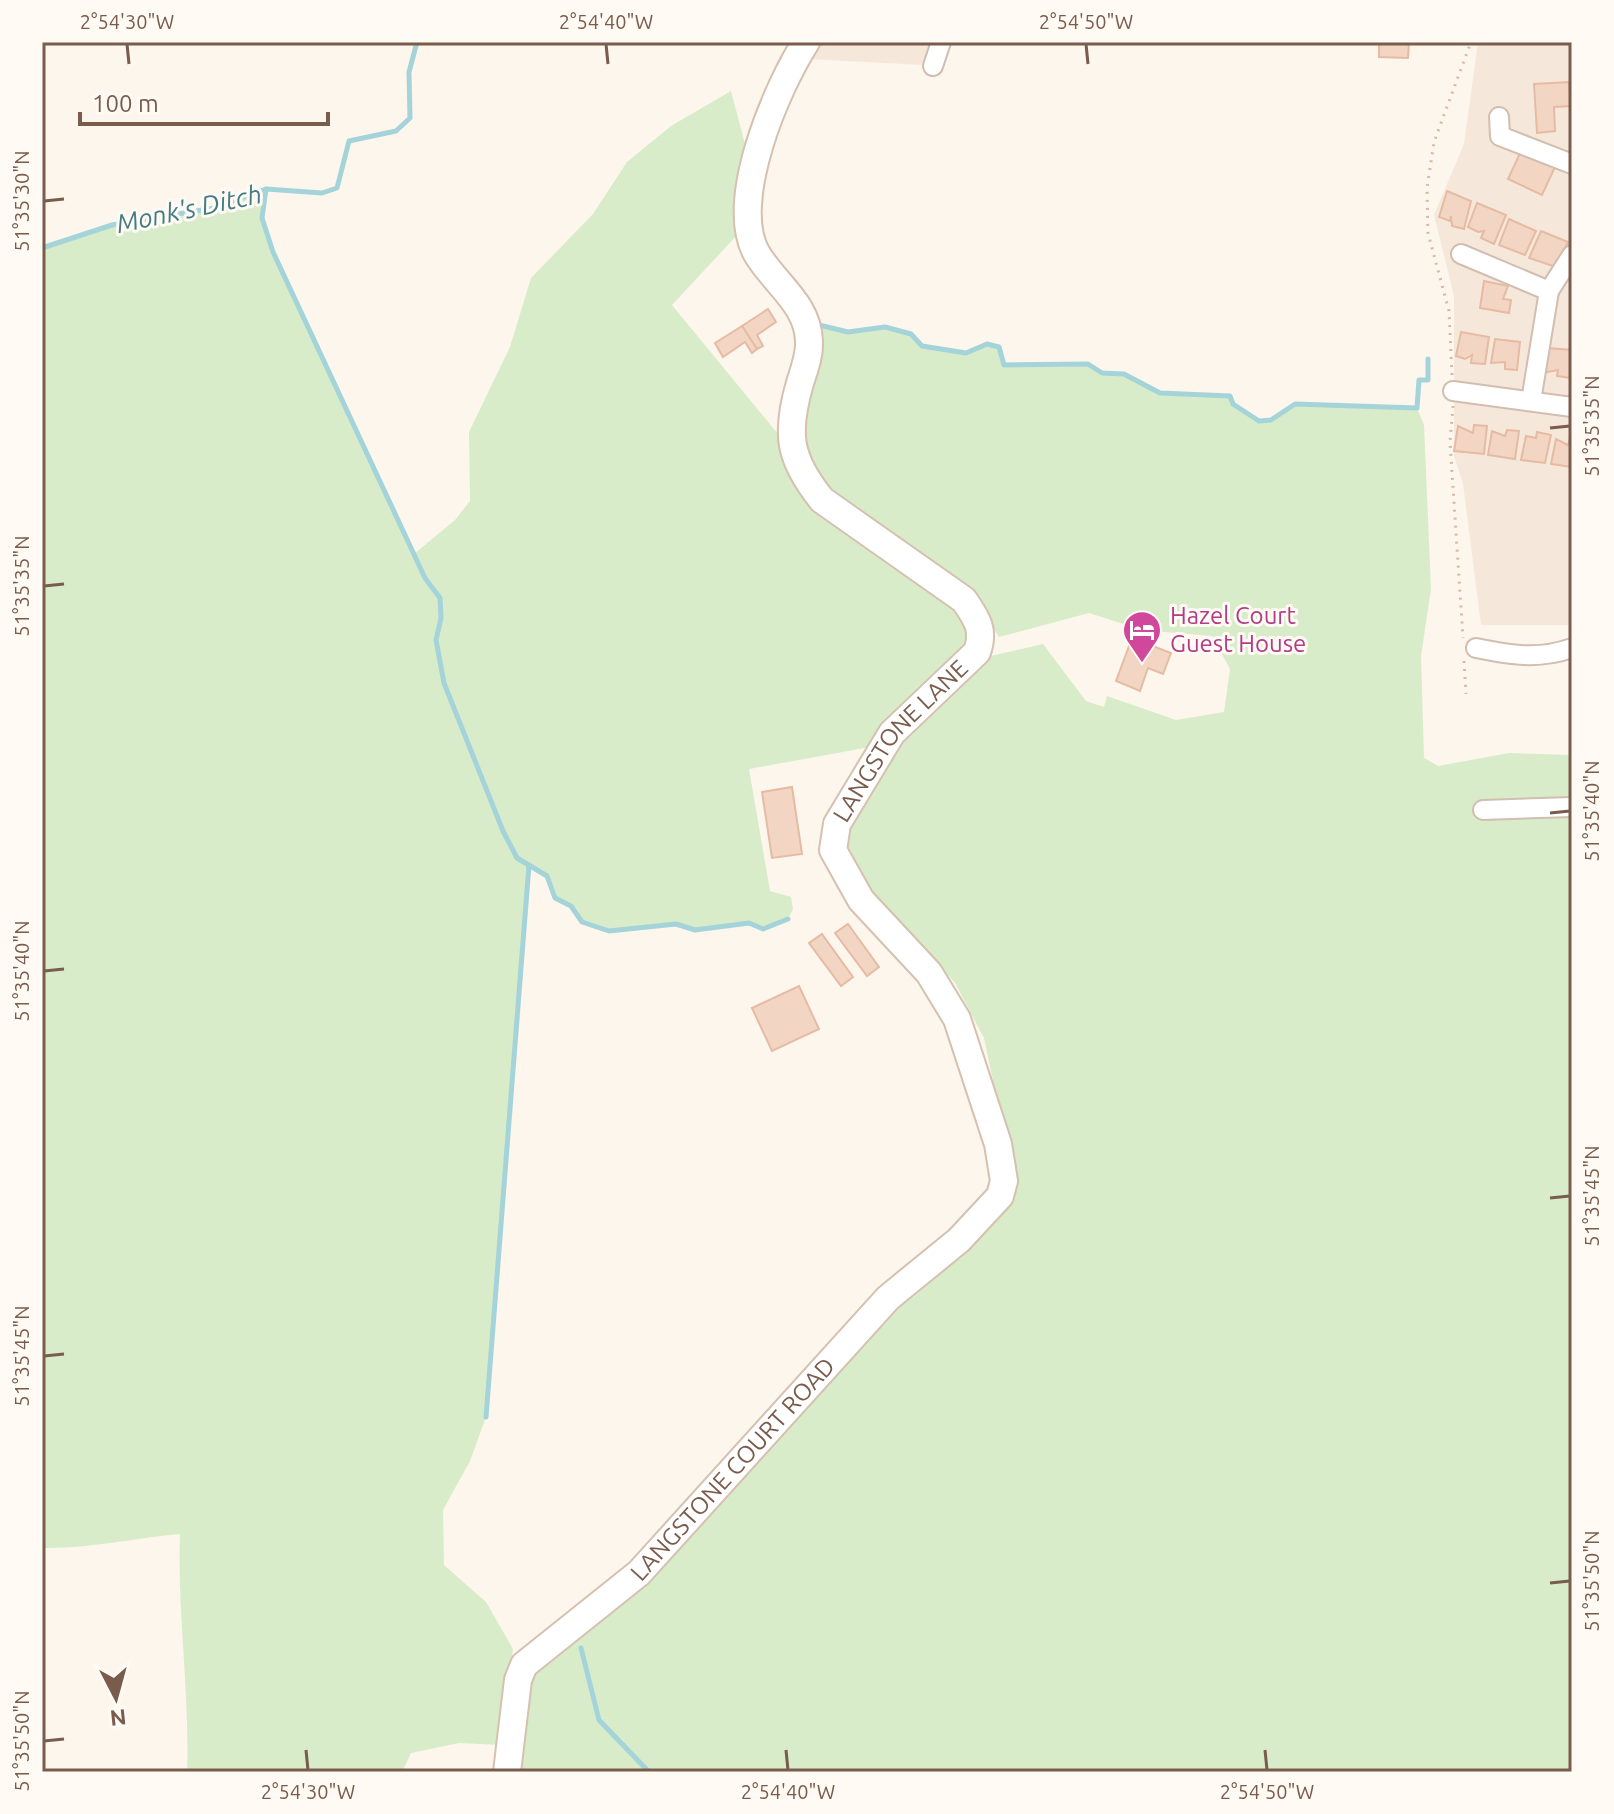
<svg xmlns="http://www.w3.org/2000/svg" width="1614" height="1814" font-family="Ubuntu,sans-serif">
<rect width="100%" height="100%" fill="#fdf6ec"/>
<g fill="#f5e8da">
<polygon points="818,42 932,42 922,65 808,59"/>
<polygon points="1478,42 1572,42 1572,625 1481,625 1463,484 1454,456 1454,296 1434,215 1464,144"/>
</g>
<g fill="#d8ecc9">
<path d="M 731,91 L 749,159 L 740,232 L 672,305 L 778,434 L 794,470 L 969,621 L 970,645 L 876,746 L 749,769 L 770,891 L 791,897 L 793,909 L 788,919 L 763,929 L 749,923 L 695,930 L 676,924 L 609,931 L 582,922 L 571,906 L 555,898 L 547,876 L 529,865 L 486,1417 L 470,1461 L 443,1510 L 444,1565 L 486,1602 L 513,1649 L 501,1745 L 459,1743 L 411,1753 L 402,1772 L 187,1772 C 190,1692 177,1613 180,1534 C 134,1538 88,1549 42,1548 L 42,248 L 112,225 L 214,208 L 266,189 L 262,218 L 273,252 L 414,554 L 455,520 L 470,501 L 469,432 L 510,347 L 531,278 L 593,214 L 627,162 L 671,126 Z"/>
<polygon points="819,325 848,332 885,327 911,334 922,346 966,353 987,344 999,347 1004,365 1088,364 1102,372 1124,374 1161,393 1230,396 1234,404 1259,421 1271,420 1295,404 1417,408 1424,425 1431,589 1421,656 1424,758 1438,766 1509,753 1572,755 1572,1772 512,1772 530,1666 890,1305 914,1297 980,1235 1012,1171 984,1038 955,983 846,862 847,824 873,771 982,658 1043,644 1086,701 1104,707 1107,696 1176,720 1224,712 1230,669 1212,636 1142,630 1089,613 999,637 982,612 838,505 799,453 807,384 822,356"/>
</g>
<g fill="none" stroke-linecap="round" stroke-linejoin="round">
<g stroke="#a5d3da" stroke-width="5">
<polyline points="266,189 262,218 273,252 425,578 440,598 441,618 436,640 444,683 503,831 517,858 547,876 555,898 571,906 582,922 609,931 676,924 695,930 749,923 763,929 788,919"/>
<polyline points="42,248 112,225 214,208 266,189 322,193 337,188 349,141 396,131 410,118 409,72 417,42"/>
<polyline points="819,325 848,332 885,327 911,334 922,346 966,353 987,344 999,347 1004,365 1088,364 1102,373 1124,374 1160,393 1230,396 1233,404 1259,421 1271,420 1295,404 1417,408 1419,380 1428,380 1428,359"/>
<polyline points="486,1417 529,865"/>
<polyline points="581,1648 599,1720 649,1772"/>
</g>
</g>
<g fill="#f3d5c3" stroke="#e6bba3" stroke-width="2">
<polygon points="1379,42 1409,42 1408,58 1379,57"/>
<polygon points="1569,82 1571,106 1554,107 1555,131 1537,133 1534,84"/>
<polygon points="1521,151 1555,167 1542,195 1508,179"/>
<polygon points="1447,191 1471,201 1464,229 1452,226 1451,216 1450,221 1439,217"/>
<polygon points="1477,203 1506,215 1494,244 1481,238 1484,231 1478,232 1468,227"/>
<polygon points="1509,219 1536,231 1525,255 1499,245"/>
<polygon points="1541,231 1568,242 1556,267 1529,258"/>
<polygon points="1484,281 1508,286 1503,299 1511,300 1509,313 1480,308"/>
<polygon points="768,309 776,322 757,335 763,346 757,349 742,326"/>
<polygon points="742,326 757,349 752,353 745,342 723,357 715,343"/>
<polygon points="1461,332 1489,337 1485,364 1471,363 1472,355 1465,359 1456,356"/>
<polygon points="1495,339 1520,342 1517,370 1505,369 1505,362 1491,363"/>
<polygon points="1547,348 1572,350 1571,378 1557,376 1558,370 1542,373"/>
<polygon points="1474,425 1487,426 1484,454 1454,451 1458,426 1473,433"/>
<polygon points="1507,430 1519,431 1515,459 1488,455 1492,431 1505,436"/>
<polygon points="1537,432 1551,435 1545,463 1521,460 1526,436 1536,438"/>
<polygon points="1570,438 1572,467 1551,464 1556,439 1568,445"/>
<polygon points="1132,638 1171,653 1163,674 1148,668 1140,691 1116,681"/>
<polygon points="792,787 802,854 772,858 762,792"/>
<polygon points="848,924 879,967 867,976 835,933"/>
<polygon points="822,934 853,977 841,986 809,943"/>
<polygon points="799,986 819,1029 772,1051 752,1008"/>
</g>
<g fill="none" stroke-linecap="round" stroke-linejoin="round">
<defs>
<g id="street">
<polyline points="933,66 941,42"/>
<polyline points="1499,117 1500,136 1572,164"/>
<polyline points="1461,254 1549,291 1531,401"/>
<polyline points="1549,291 1572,255"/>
<polyline points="1453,391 1572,407"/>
<path d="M 1476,648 C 1511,655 1538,660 1572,648"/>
<polyline points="1483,810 1572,807"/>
</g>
<g id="secondary">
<path id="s1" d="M 507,1772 L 518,1680 L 524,1665 L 639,1573 L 888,1298 L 959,1240 L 1000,1196 L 1004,1181 L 998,1144 L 957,1019 L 929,973 L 861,900 L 833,850 L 837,824 L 892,733 L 977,652 C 985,630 977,619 964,600 L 822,500 C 789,459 785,434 800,383 C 804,370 810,355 809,341 C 808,304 775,284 757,254 C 727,202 777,87 806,42"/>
</g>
</defs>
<use href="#street" stroke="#d1beb0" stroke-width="22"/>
<use href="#secondary" stroke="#d6c0b0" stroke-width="30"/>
<g stroke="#d9b8a5" stroke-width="3" stroke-dasharray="2 6" stroke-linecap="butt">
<polyline points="1452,375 1449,311 1428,233 1427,188 1434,142 1471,42"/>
<polyline points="1453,406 1450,442 1463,638"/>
<polyline points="1464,661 1466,694"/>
</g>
<use href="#street" stroke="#fff" stroke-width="18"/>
<use href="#secondary" stroke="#fff" stroke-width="26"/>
</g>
<path fill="none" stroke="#7a5c4d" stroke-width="3" d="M 127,44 L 129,64M 606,44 L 608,64M 1086,44 L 1088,64M 44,201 L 64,199M 1550,428 L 1570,426M 44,586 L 64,584M 1550,813 L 1570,811M 44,971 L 64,969M 1550,1198 L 1570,1196M 44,1356 L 64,1354M 1550,1583 L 1570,1581M 44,1741 L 64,1739M 306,1750 L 308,1770M 786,1750 L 788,1770M 1265,1750 L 1267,1770"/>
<defs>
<symbol id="hotel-pin" viewBox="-11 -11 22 30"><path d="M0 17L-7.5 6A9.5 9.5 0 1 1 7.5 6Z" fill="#d1479c" stroke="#fffaf3"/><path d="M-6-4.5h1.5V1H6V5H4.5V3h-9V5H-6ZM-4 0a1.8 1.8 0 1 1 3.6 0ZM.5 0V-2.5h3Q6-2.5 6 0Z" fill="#fff"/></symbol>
</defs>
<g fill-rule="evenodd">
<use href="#hotel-pin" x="1120" y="608" width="44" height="60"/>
</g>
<g text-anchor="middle" stroke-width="6" stroke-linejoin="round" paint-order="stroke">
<g font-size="24" fill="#b23c85" stroke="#fffaf3" text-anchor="start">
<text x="1170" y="624">Hazel Court<tspan x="1170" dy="28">Guest House</tspan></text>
</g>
<g font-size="24" fill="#7a5c4d" stroke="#fffaf3">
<text dy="8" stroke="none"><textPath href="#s1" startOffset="1306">LANGSTONE LANE</textPath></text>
<text dy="8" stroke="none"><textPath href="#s1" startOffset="396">LANGSTONE COURT ROAD</textPath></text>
</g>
<g font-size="26" font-style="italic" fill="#437c86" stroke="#fffaf3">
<text transform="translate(189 209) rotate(-12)" y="9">Monk's Ditch</text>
</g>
</g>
<rect width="1614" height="1814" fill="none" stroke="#fffaf3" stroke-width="88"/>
<g transform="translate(116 1698) rotate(174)" stroke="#fffaf3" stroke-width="6" paint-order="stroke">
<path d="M0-6L14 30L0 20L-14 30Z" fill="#7a5c4d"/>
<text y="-12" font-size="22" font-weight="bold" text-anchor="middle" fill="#7a5c4d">N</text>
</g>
<path d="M80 112v12h248v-12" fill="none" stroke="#7a5c4d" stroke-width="4"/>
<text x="92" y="112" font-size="24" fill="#7a5c4d" stroke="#fffaf3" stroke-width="6" paint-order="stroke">100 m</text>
<rect x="44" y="44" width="1526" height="1726" fill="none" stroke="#7a5c4d" stroke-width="3"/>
<g font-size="20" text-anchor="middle" fill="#7a5c4d">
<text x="127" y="29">2°54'30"W</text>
<text x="606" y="29">2°54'40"W</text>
<text x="1086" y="29">2°54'50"W</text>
<text transform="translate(22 201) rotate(-90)" y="7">51°35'30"N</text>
<text transform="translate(1592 426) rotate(-90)" y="7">51°35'35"N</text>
<text transform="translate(22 586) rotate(-90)" y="7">51°35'35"N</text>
<text transform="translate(1592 811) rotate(-90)" y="7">51°35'40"N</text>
<text transform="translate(22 971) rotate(-90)" y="7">51°35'40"N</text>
<text transform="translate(1592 1196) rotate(-90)" y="7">51°35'45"N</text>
<text transform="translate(22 1356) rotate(-90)" y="7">51°35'45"N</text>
<text transform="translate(1592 1581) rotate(-90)" y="7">51°35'50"N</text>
<text transform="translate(22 1741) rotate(-90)" y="7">51°35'50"N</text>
<text x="308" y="1799">2°54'30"W</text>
<text x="788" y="1799">2°54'40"W</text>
<text x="1267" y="1799">2°54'50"W</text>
</g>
</svg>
